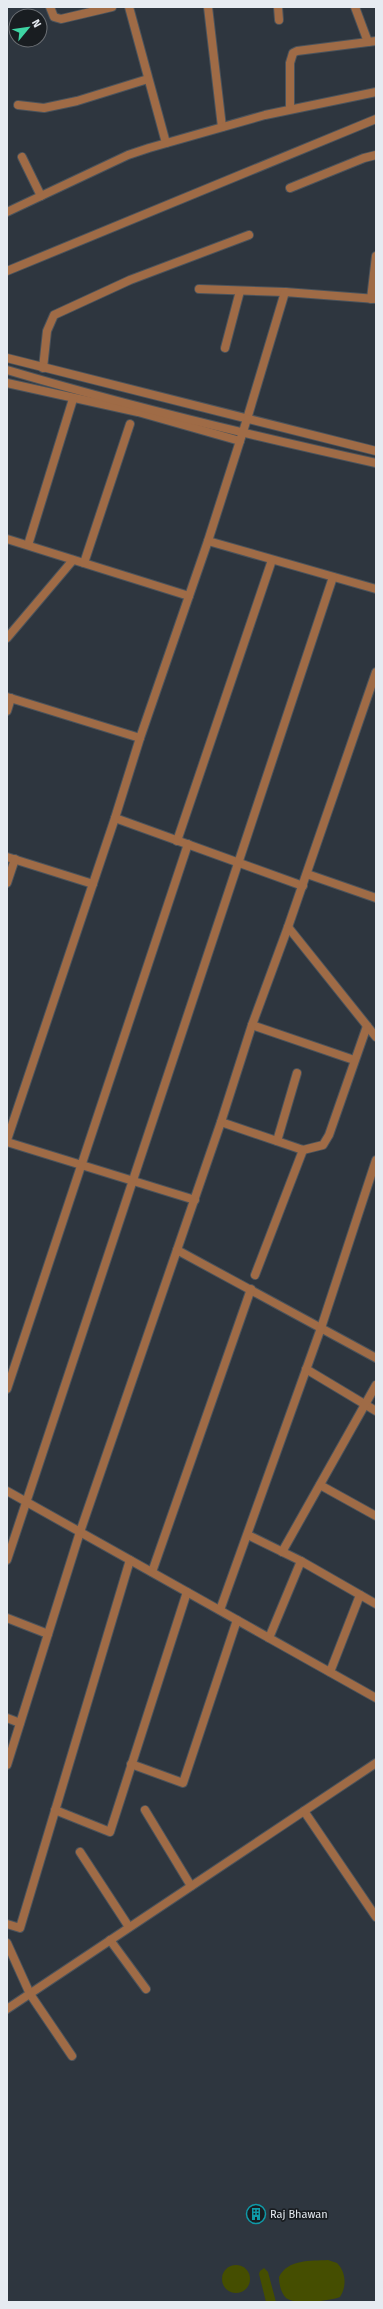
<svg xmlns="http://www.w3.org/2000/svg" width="383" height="2309" font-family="'Fira Sans',sans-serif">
<rect width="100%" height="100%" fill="#2e363f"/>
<g fill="#454e01">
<path d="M 328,2260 L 337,2263 C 346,2272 347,2286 340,2297 C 330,2301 295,2305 286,2298 C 281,2293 279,2284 279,2277 C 288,2259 310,2261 328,2260 Z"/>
<circle cx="236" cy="2279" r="14"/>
<polygon points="264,2268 268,2272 276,2302 266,2302 259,2274 260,2271"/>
</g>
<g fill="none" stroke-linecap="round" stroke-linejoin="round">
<defs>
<g id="minor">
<polyline points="50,7 54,17 61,19 112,7"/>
<polyline points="129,7 166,143"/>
<polyline points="208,7 222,127"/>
<polyline points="278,7 279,20"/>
<polyline points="355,7 368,42 376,41"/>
<polyline points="18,105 44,108 77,101 148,79"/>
<polyline points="290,109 290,63 293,53 297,51 368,42"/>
<polyline points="22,157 41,196"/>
<polyline points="290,188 364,158 376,155"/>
<polyline points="7,212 128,155 149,148 265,115 376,92"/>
<polyline points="7,271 376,119"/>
<polyline points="199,289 285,292"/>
<polyline points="371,299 376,256"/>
<polyline points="225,348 240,291"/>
<polyline points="43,368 47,331 54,315 130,280 249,235"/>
<polyline points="7,383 138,412 240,441"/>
<polyline points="247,419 285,292 376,299"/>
<polyline points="7,539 189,596"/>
<polyline points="208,541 376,589"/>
<polyline points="28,545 73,399"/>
<polyline points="84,563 130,424"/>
<polyline points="7,638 73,560"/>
<polyline points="7,697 140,738"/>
<polyline points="7,711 11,698"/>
<polyline points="115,818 303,886"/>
<polyline points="177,841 272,560"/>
<polyline points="7,857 93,884"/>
<polyline points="307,874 376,898"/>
<polyline points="7,883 15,859"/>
<polyline points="288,927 376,1037"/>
<polyline points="252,1025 354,1060"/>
<polyline points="221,1122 303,1150 323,1145 329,1135 367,1026"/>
<polyline points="277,1141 297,1073"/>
<polyline points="7,1142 195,1200"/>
<polyline points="177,1250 376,1358"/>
<polyline points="255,1275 303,1150"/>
<polyline points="306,1369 376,1411"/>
<polyline points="7,1389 188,844"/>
<polyline points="320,1485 376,1516"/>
<polyline points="248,1535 301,1561 376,1604"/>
<polyline points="282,1552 376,1385"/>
<polyline points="7,1560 333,577"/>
<polyline points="152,1572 251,1289"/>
<polyline points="220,1610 321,1328 376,1160"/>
<polyline points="7,1618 48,1634"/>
<polyline points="269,1638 301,1561"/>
<polyline points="330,1672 360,1595"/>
<polyline points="7,1718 20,1723"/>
<polyline points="131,1764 183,1783 237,1620"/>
<polyline points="7,1765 80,1532 221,1122 252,1025 288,927 376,672"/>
<polyline points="55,1810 110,1832 187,1592"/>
<polyline points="145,1810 191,1886"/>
<polyline points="304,1811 376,1917"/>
<polyline points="80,1852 129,1927"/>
<polyline points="7,1924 20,1928 130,1560"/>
<polyline points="110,1940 146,1989"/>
<polyline points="7,1943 30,1994 72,2056"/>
<polyline points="7,2009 376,1763"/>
</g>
<g id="tertiary">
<polyline points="7,358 376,451"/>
<path d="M 7,370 C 128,406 253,436 376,463"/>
<polyline points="7,1140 115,818 140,738 208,541 247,419"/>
<polyline points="7,1491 376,1698"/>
</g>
</defs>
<use href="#minor" stroke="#4b535b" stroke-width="10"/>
<use href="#tertiary" stroke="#4b535b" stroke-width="10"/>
<use href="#minor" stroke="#9f6b46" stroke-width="8"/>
<use href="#tertiary" stroke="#9f6b46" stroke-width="8"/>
</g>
<defs>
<symbol id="building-ring" viewBox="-11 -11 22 22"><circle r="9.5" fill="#191d21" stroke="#0f9aa8" stroke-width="1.5"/><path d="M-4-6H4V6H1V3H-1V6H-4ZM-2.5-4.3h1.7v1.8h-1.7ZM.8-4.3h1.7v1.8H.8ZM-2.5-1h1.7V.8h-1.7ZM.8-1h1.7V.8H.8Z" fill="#0f9aa8"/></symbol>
</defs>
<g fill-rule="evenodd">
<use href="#building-ring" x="245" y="2203" width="22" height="22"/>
</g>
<g text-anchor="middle" stroke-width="3.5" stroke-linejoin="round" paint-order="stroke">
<g font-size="11" fill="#e6ebf1" stroke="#191d21" text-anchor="start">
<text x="270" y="2218">Raj Bhawan</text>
</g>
</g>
<rect width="383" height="2309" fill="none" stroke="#e6ebf1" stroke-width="16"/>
<g transform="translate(28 28) rotate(61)"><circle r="19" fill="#191d21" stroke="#6b6f74"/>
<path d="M0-3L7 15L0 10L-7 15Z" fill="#3ed4a3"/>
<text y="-6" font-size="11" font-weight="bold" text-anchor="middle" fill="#e6ebf1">N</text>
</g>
</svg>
